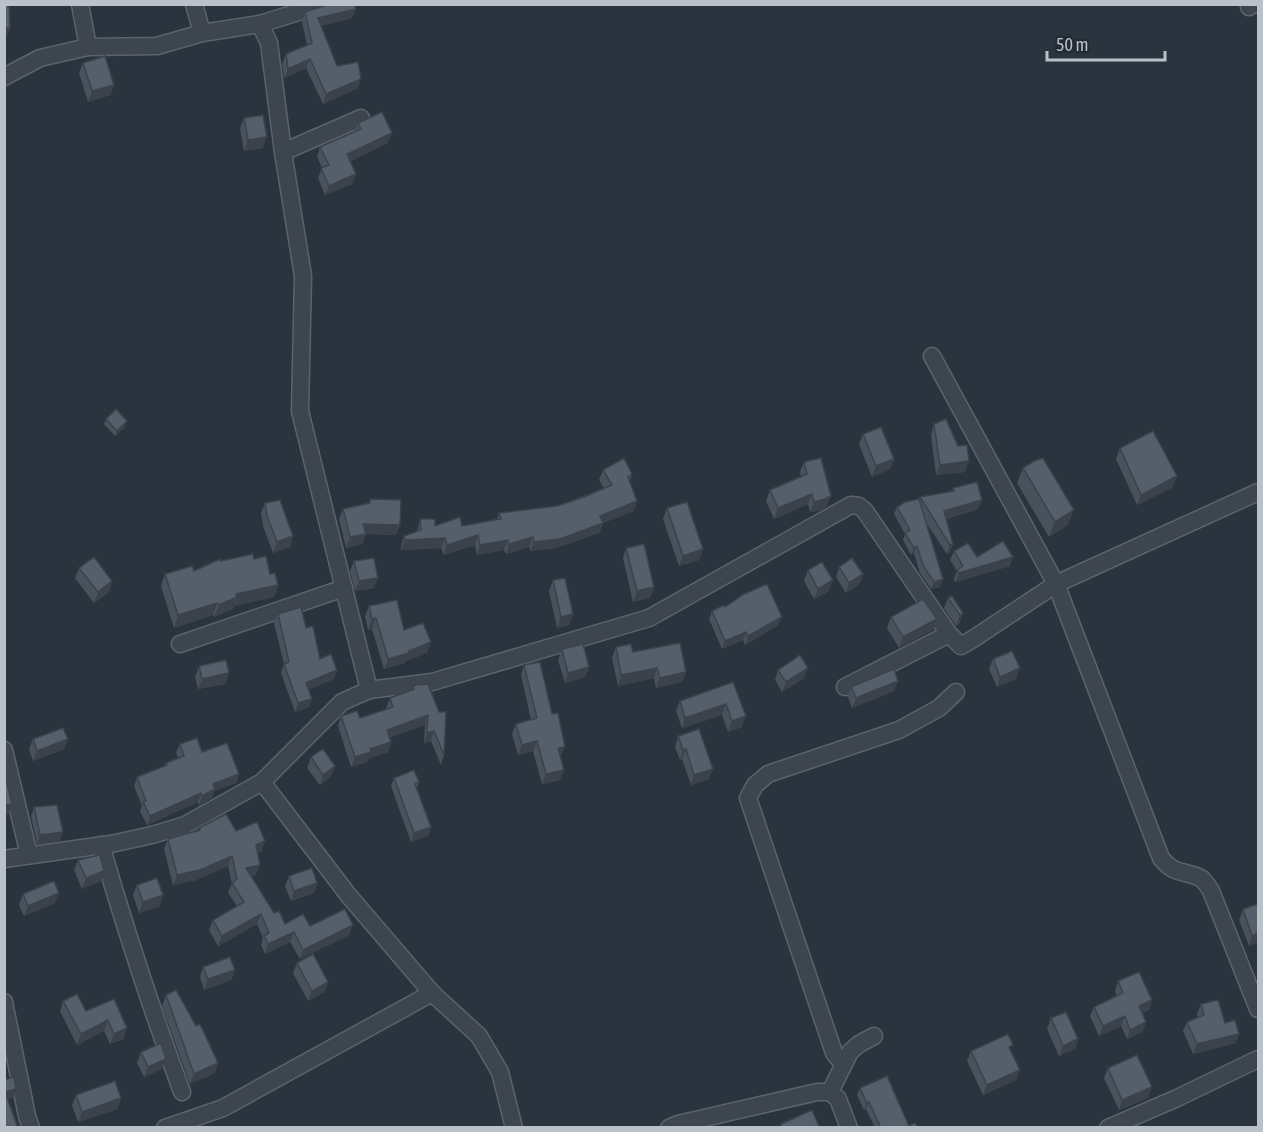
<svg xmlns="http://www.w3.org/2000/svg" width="1263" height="1132" font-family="'Asap Condensed',sans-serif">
<rect width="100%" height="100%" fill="#29343e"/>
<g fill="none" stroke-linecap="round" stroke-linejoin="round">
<defs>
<g id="street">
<polyline points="80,4 88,47 157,46 202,33 260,24 324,4"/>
<polyline points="194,4 202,33"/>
<polyline points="1249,7 1254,4"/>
<polyline points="260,24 269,43 283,152 303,276 300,411 369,690"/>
<polyline points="4,77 40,58 88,47"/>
<polyline points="283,152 361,118"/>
<path d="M 932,356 L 1056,584 L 1161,858 C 1176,877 1185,869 1202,879 C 1205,882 1209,887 1211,891 L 1258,1009"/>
<polyline points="180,644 344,588"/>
<polyline points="845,687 949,634"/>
<polyline points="4,750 29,855"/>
<polyline points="262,782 349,896 432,993"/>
<path d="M 101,845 C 125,928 152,1011 182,1092"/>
<polyline points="4,859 111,844 152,835 185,825 262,782 342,702 369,690 432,682 649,618 851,505 859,506 865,511 949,634 961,646 973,639 1056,584 1258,492"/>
<polyline points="4,1002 27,1116 31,1128"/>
<polyline points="843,1064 834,1053 748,798 755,785 768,774 899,730 939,708 956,692"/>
<polyline points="830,1092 850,1052 859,1044 874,1036"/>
<polyline points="165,1128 223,1108 432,993 479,1036 500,1072 514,1128"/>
<polyline points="669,1128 678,1124 817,1092 830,1092 838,1099 849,1128"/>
<polyline points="1108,1128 1175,1099 1258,1059"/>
</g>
</defs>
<use href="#street" stroke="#5b636c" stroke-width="19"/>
<use href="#street" stroke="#3d454e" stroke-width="16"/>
</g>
<g fill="#49525c">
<polygon points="305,12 352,18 321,26 337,66 358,88 323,104 306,68 284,78 282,64 286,54 307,45 302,22"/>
<polygon points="83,63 114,85 110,95 88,102 79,73"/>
<polygon points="244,118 263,148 244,151 240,128"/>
<polygon points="358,123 388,143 350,161 356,174 352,184 325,195 318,178 322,168 317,157 320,147 354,132"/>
<polygon points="106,419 125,427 115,436 104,424"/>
<polygon points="934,424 965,472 936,475 931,435"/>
<polygon points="863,434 894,459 890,469 872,477 859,444"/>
<polygon points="1120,448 1173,487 1137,505 1116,459"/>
<polygon points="804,462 827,506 821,510 810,512 808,504 774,519 766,501 770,490 801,477 800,472"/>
<polygon points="1023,468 1068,525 1049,537 1017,483"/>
<polygon points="603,470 632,474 630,481 637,501 634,511 603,523 599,533 556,548 530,551 529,547 506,554 504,550 477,555 475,545 444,555 441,548 401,550 401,546 404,536 417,532 420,519 435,526 462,526 497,519 499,513 557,506 604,488 599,480"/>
<polygon points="953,488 978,509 946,519 953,544 949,553 947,554 925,521 940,587 931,589 920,573 914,553 911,555 903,540 905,534 894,514 897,507 919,500 920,497 952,491"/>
<polygon points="370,499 400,525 396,535 366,534 362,544 346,548 339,519 343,509 369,503"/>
<polygon points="265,503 293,536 290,547 273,553 263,526 261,513"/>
<polygon points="667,508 703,549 699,560 679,566 663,519"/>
<polygon points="626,548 654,587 650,598 633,602 623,558"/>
<polygon points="954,551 977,557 1010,566 955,582 954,579 957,571 950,560"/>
<polygon points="254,559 270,574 278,585 274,597 234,606 233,609 214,617 213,615 174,628 161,586 165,574 194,571 221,561"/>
<polygon points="354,561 374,588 355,591 350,571"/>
<polygon points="839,567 863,574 859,584 846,593 836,577"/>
<polygon points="79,568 112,581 109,592 94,603 75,578"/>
<polygon points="808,570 829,591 814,599 804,581"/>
<polygon points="553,580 573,614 569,625 557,628 549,591"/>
<polygon points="948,598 963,613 959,624 956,626 944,608"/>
<polygon points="369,606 404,630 427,653 406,661 405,663 384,669 372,629 368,630 365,616"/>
<polygon points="725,607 778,625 745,645 743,640 722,649 709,619 712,611"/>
<polygon points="278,614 306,628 320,659 334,679 309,689 312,699 309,707 295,712 281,673 284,664 274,623"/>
<polygon points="891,617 937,619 933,630 899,648 887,628"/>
<polygon points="616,647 633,652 686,672 682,682 656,688 654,678 618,686 612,658"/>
<polygon points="562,649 589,667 585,677 565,683 558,660"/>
<polygon points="993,659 1016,679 997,687 989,669"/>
<polygon points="524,665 561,757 560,757 564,770 560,780 542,784 533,751 518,755 512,734 516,724 531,720 521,675"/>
<polygon points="199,666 229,673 225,684 198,689 195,677"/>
<polygon points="778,670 804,678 782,692 775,680"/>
<polygon points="733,682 742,727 728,732 722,715 682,728 676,711 680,701"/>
<polygon points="416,685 444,755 441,765 431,741 424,743 425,725 390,737 391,742 388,752 369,758 367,762 351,767 338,726 341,716 360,718 387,709 386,708 390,698 412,690 413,687"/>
<polygon points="851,687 894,691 852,708 848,697"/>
<polygon points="678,736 709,779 691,785 682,759 680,760 675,747"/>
<polygon points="33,739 68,739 64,749 33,761 29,749"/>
<polygon points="180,744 202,752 239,774 236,783 214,791 212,798 199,805 198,802 147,825 140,811 142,806 134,786 137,777 165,766 166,763 178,758 176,753"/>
<polygon points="311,757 335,766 331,776 320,785 307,768"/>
<polygon points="394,778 419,782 417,788 431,827 428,836 411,842 391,786"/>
<polygon points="34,807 60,841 37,844 31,816"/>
<polygon points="199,828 236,831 262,851 257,853 256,875 251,876 274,913 285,924 310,926 349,935 300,959 290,942 265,954 261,945 263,938 257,924 218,946 209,930 213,920 237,906 228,893 232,883 228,866 196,880 173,885 164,849 168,839 198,830"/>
<polygon points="78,860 101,881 82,889 74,870"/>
<polygon points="289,876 317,883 314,893 291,901 285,886"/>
<polygon points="137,885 160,906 139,913 133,895"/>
<polygon points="23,894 55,903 24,916 19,905"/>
<polygon points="1258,905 1258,942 1249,946 1239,920 1243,909"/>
<polygon points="297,963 328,982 324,992 308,1001 293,973"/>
<polygon points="203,967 235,970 231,980 204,990 200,977"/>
<polygon points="1118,981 1152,1000 1149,1010 1142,1013 1146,1022 1142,1032 1127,1039 1121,1026 1099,1036 1090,1016 1094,1007 1117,996 1115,991"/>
<polygon points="166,995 196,1026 215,1073 190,1084 162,1006"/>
<polygon points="114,999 124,1039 110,1044 104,1031 77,1045 60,1011 63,1001 86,1011"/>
<polygon points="1201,1004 1236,1043 1193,1054 1183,1031 1187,1022 1198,1017 1197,1014"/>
<polygon points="1051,1018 1078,1039 1075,1049 1059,1056 1047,1029"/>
<polygon points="971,1051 1011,1051 1016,1080 983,1095 967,1061"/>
<polygon points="141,1052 162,1069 144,1077 137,1063"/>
<polygon points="1108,1068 1148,1098 1119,1110 1104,1078"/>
<polygon points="860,1088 909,1126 918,1128 875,1128 866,1109 864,1110 857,1095"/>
<polygon points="76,1095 121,1098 117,1109 78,1122 72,1105"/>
</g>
<g fill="#3c424b">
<polygon points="356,9 352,18 314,28 318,18"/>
<polygon points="4,28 10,28 6,38 4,38"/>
<polygon points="310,59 306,68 284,78 288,69"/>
<polygon points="361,79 358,88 323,104 326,94"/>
<polygon points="114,85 110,95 88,102 92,91"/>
<polygon points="392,133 388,143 344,164 347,154"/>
<polygon points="267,137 263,148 244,151 248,140"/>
<polygon points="356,174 352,184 325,195 329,186"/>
<polygon points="127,421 125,427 115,436 117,431"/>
<polygon points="894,459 890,469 872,477 876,466"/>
<polygon points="969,461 965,472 936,475 940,465"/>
<polygon points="1177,476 1173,487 1137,505 1141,495"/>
<polygon points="812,494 808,504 774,519 778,508"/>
<polygon points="831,496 827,506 821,510 810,512 814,502"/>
<polygon points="982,500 978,509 940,520 944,511"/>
<polygon points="637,501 634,511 602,523 599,533 556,548 530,551 534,542"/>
<polygon points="1074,510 1068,525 1049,537 1055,522"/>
<polygon points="363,524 400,525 396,535 366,534 362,544 346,548 350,537"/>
<polygon points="478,535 475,545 444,555 447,545"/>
<polygon points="293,536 290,547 273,553 277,542"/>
<polygon points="533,537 529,547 506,554 509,544"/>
<polygon points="445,538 441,548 401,550 405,540"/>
<polygon points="508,540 504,550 477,555 480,545"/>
<polygon points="953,544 949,553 947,554 950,545"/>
<polygon points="917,546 914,553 911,555 914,548"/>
<polygon points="703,549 699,560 679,566 683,556"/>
<polygon points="1013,557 1010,566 955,582 959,573"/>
<polygon points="863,574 859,584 846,593 849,583"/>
<polygon points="378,578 374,588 355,591 359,581"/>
<polygon points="943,579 940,587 931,589 934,582"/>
<polygon points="833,580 829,591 814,599 818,589"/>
<polygon points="112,581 109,592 94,603 98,592"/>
<polygon points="278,585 274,597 234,606 233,609 214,617 219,605 236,594"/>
<polygon points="654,587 650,598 633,602 637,591"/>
<polygon points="217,603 213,615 174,628 178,615"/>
<polygon points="963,613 959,624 956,626 960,615"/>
<polygon points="573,614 569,625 557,628 561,617"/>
<polygon points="782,617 778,625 745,645 748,636"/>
<polygon points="376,618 372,629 368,630 372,619"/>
<polygon points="937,619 933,630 899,648 903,637"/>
<polygon points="746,632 743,640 722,649 725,641"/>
<polygon points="431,642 427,653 406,661 405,663 384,669 388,659"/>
<polygon points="589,667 585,677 565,683 568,673"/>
<polygon points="657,668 654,678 618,686 621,675"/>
<polygon points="808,668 804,678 782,692 786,682"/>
<polygon points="1020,668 1016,679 997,687 1000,677"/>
<polygon points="337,670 334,679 303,692 306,683"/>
<polygon points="686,672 682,682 656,688 660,678"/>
<polygon points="229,673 225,684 198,689 202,679"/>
<polygon points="898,681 894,691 852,708 856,698"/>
<polygon points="312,699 309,707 295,712 298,703"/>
<polygon points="726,704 722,715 682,728 685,718"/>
<polygon points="428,715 425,725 384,740 387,730"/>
<polygon points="746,716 742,727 728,732 732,721"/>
<polygon points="434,731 431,741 424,743 427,733"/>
<polygon points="68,739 64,749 33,761 37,751"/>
<polygon points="537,741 533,751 518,755 522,745"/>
<polygon points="391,742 388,752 369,758 367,762 351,767 355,757 370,749"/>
<polygon points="565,747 561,757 554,759 558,748"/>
<polygon points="686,749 682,759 680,760 683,750"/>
<polygon points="335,766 331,776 320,785 323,775"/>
<polygon points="713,769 709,779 691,785 694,775"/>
<polygon points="564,770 560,780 542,784 546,774"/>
<polygon points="239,774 236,783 214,791 212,798 199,805 202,796 213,784"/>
<polygon points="201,793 198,802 147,825 150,816"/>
<polygon points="12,804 9,814 4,816 4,806"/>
<polygon points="431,827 428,836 411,842 414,833"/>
<polygon points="63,832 60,841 37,844 40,835"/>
<polygon points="265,841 262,851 252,855 256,845"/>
<polygon points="232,856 228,866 196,880 173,885 177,875"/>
<polygon points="260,865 256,875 242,878 246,868"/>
<polygon points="104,871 101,881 82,889 86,878"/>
<polygon points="317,883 314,893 291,901 294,891"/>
<polygon points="59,893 55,903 24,916 28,906"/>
<polygon points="163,895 160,906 139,913 143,902"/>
<polygon points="261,914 257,924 218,946 222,936"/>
<polygon points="353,925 349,935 300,959 303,950"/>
<polygon points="294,932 290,942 265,954 268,944"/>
<polygon points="1258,933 1258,942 1249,946 1252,936"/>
<polygon points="235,970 231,980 204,990 208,979"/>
<polygon points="328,982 324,992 308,1001 312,991"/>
<polygon points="1152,1000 1149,1010 1135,1016 1139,1006"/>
<polygon points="1125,1016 1121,1026 1099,1036 1103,1026"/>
<polygon points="108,1020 104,1031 77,1045 81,1034"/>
<polygon points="1146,1022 1142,1032 1127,1039 1130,1030"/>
<polygon points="127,1028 124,1039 110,1044 114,1034"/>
<polygon points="1239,1034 1236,1043 1193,1054 1197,1044"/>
<polygon points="1078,1039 1075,1049 1059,1056 1063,1046"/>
<polygon points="166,1059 162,1069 144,1077 148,1067"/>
<polygon points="218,1063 215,1073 190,1084 194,1074"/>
<polygon points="1020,1070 1016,1080 983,1095 987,1085"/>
<polygon points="1152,1087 1148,1098 1119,1110 1122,1100"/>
<polygon points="16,1089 13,1098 4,1100 5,1092"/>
<polygon points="121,1098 117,1109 78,1122 82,1112"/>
<polygon points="869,1102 866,1109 864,1110 867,1103"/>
</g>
<g fill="#555f6b" stroke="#3c424b" stroke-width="1.5">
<polygon points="4,4 9,4 10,28 4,28"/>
<polygon points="330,4 354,4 356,9 318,18 337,66 358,62 361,79 326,94 310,59 288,69 286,54 312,43 305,12"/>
<polygon points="105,56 114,85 92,91 83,63"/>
<polygon points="382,112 392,133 347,154 356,174 329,186 321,168 329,165 320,147 361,129 358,123"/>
<polygon points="263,115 267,137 248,140 244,118"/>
<polygon points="116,409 127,421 117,431 106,419"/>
<polygon points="946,419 958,446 967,445 969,461 940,465 934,424"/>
<polygon points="881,427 894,459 876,466 863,434"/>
<polygon points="1153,431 1177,476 1141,495 1120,448"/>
<polygon points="624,458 632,474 628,477 637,501 600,516 603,523 560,539 534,542 533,537 509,544 508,540 480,545 478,535 447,545 445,538 405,540 404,536 421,530 420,519 435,519 435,526 460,517 462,526 501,519 499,513 557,506 584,497 612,485 603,470"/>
<polygon points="821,458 831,496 825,499 814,502 812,494 778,508 770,490 807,474 804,462"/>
<polygon points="1043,458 1074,510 1055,522 1023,468 1034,461"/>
<polygon points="977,482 982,500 944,511 953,544 950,545 920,497 954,491 953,488"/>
<polygon points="370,499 401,500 400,525 363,524 366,534 350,537 343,509 370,503"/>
<polygon points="919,499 943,579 934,582 923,565 917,546 914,548 905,533 910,530 897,507 905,502"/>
<polygon points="280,500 293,536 277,542 267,516 265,503"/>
<polygon points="687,502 703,549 683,556 667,508"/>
<polygon points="1003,541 1013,557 959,573 957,570 963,566 954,551 968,543 977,557"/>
<polygon points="644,544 654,587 637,591 626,548"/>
<polygon points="253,554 254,559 266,556 270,574 275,573 278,585 236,594 237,597 219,605 217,603 178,615 165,574 192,566 194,571 220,559 221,561"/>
<polygon points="94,557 112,581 98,592 79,568"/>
<polygon points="374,558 378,578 359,581 354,561"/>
<polygon points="852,558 863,574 849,583 839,567"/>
<polygon points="822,562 833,580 818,589 808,570"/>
<polygon points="565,578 573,614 561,617 553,580"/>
<polygon points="767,584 782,617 748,636 746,632 725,641 712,611 724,605 725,607 744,594"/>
<polygon points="952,596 963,613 960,615 948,598"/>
<polygon points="923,599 937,619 903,637 891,617"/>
<polygon points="397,600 404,630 423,623 431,642 409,651 409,653 388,659 376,618 372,619 369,606"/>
<polygon points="301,607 306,628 313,626 320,659 331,654 337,670 306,683 312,699 298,703 284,664 289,662 278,614"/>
<polygon points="680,643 686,672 660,678 657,668 621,675 616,647 631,644 633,652"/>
<polygon points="583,644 589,667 568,673 562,649"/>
<polygon points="1012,651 1020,668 1000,677 993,659"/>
<polygon points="800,655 808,668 786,682 778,670"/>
<polygon points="226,660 229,673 202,679 199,666"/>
<polygon points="540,662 552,714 558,713 565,747 558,748 564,770 546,774 537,741 522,745 516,724 537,718 524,665"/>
<polygon points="894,669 898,681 856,698 851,687"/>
<polygon points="733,682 746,716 732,721 726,704 685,718 680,701"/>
<polygon points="428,684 439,712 446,712 444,755 434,731 427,733 428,715 387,730 391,742 370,749 371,752 355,757 341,716 357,711 360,718 393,707 390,698 414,689 413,687 416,685"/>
<polygon points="63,728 68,739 37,751 33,739"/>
<polygon points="699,729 713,769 694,775 686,749 683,750 678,736"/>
<polygon points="197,738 202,752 227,743 239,774 213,784 215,789 202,796 201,793 150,816 143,802 146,801 137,777 167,765 166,763 184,756 180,744"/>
<polygon points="323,749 335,766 323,775 311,757"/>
<polygon points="414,770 419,782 415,784 431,827 414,833 394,778"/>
<polygon points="7,783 12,804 4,806 4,784"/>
<polygon points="57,805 63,832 40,835 34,807"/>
<polygon points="226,814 236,831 257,822 265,841 256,845 260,865 246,868 274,913 279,911 285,924 303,914 310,926 345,909 353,925 303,950 294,932 268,944 264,936 269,933 261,914 222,936 213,920 244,902 232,883 237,879 232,856 200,870 177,875 168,839 200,830 199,828"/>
<polygon points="100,855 104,871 86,878 78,860"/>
<polygon points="312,868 317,883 294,891 289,876"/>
<polygon points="157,878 163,895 143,902 137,885"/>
<polygon points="54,881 59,893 28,906 23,894"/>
<polygon points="1258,904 1258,933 1252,936 1243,909"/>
<polygon points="313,954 328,982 312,991 297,963"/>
<polygon points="230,957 235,970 208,979 203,967"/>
<polygon points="1139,972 1152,1000 1139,1006 1146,1022 1130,1030 1125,1016 1103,1026 1094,1007 1123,993 1118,981"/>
<polygon points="176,990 196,1026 200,1024 218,1063 194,1074 166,995"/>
<polygon points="77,994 86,1011 114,999 127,1028 114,1034 108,1020 81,1034 63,1001"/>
<polygon points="1218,1000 1225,1023 1235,1020 1239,1034 1197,1044 1187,1022 1204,1015 1201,1004"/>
<polygon points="1066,1012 1078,1039 1063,1046 1051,1018"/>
<polygon points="1008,1034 1013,1045 1009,1047 1020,1070 987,1085 971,1051"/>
<polygon points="161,1043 166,1059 148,1067 141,1052"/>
<polygon points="1137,1055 1152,1087 1122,1100 1108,1068"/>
<polygon points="887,1076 909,1126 915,1123 918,1128 881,1128 869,1102 867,1103 860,1088"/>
<polygon points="14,1077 16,1089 5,1092 18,1128 4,1128 4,1080"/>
<polygon points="115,1081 121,1098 82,1112 76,1095"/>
<polygon points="812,1110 819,1126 816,1128 782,1128 781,1124"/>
</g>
<rect width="1263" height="1132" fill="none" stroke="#bac1c9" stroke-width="12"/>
<path d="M1047 51v9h118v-9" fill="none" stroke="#bac1c9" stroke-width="3"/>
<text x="1056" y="51" font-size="18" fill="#bac1c9" stroke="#222a34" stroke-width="4.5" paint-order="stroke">50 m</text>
</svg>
